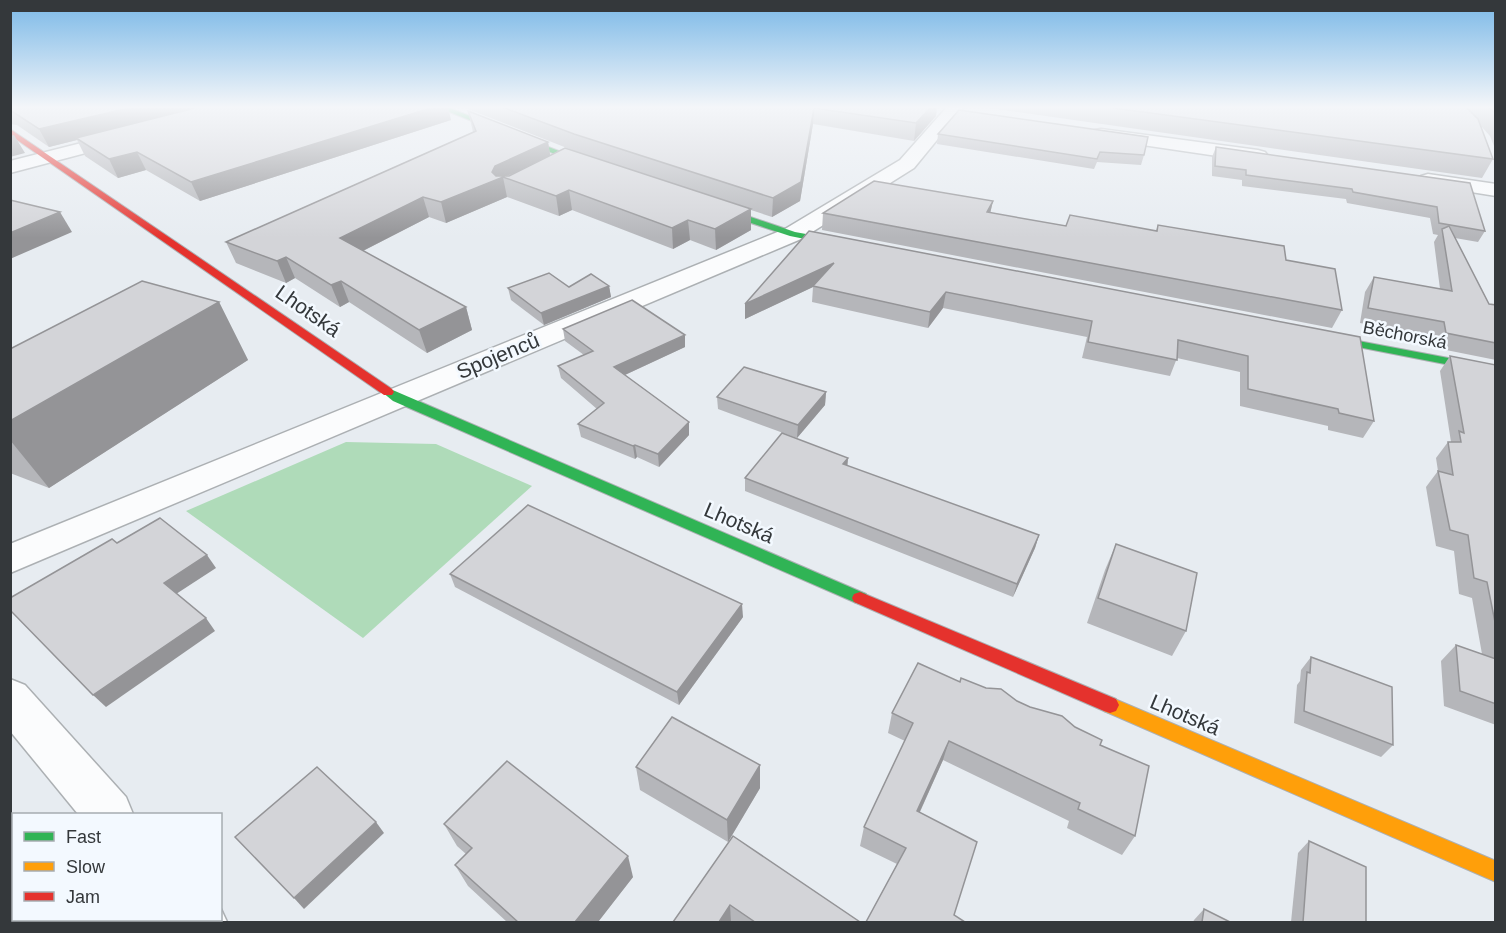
<svg xmlns="http://www.w3.org/2000/svg" width="1506" height="933" font-family="Arial,sans-serif">
<rect width="100%" height="100%" fill="#e7ecf1"/>
<polygon fill="#afdbb9" points="346,442 436,444 532,486 363,638 186,511"/>
<g fill="none" stroke-linecap="round" stroke-linejoin="round">
<defs>
<g id="street">
<polygon points="947,107 964,107 914,168 801,239 10,573 10,544 785,229 900,160"/>
<polygon points="1101,129 1258,150 1265,152 1268,156 1265,160 1258,162 1095,138 1092,134 1095,130"/>
<polygon points="125,132 131,133 134,137 131,141 10,173 10,161"/>
<polygon points="1428,174 1496,184 1496,196 1421,184 1418,180 1421,176"/>
<polygon points="10,679 25,685 126,797 133,814 78,814 10,731"/>
<polygon points="220,907 227,922 172,922 171,920 220,920"/>
</g>
<g id="fast">
<polygon points="437,107 447,107 602,168 595,170"/>
<polygon points="709,203 795,232 850,242 855,245 850,248 790,236 706,208 705,206"/>
<polygon points="1316,333 1496,367 1496,374 1312,338 1312,334"/>
<polygon points="388,388 866,594 868,598 866,602 860,604 854,602 393,401 382,392"/>
</g>
<polygon id="slow" points="1110,697 1496,861 1496,882 1104,711 1101,705 1104,699"/>
<g id="jam">
<polygon points="10,129 392,389 394,392 392,395 384,395 10,135"/>
<polygon points="860,592 1116,699 1119,705 1116,711 1110,713 1104,711 854,602 852,598 854,594"/>
</g>
</defs>
<use href="#street" stroke="#acb0b3" stroke-width="3"/>
<use href="#fast" stroke="#acb0b3" stroke-width="2"/>
<use href="#slow" stroke="#acb0b3" stroke-width="2"/>
<use href="#jam" stroke="#acb0b3" stroke-width="2"/>
<use href="#street" fill="#fbfcfd" fill-rule="evenodd"/>
<use href="#fast" fill="#30b455" fill-rule="evenodd"/>
<use href="#slow" fill="#ff9f0a" fill-rule="evenodd"/>
<use href="#jam" fill="#e5322d" fill-rule="evenodd"/>
</g>
<g fill="#b5b6ba">
<polygon points="10,107 451,120 200,201 146,170 118,178 85,156 77,140 49,147 17,125 10,124"/>
<polygon points="463,107 937,107 936,116 914,141 813,124 800,201 772,217 751,210 751,230 716,250 690,240 673,249 572,210 559,216 507,197 446,223 429,217 363,251 466,307 472,330 427,353 349,302 340,307 295,278 286,283 236,263 226,242 473,132 468,111 548,142 550,155 572,150"/>
<polygon points="982,107 1496,107 1496,151 1490,136 1481,126 1493,159 1482,178"/>
<polygon points="938,134 1144,155 1141,165 1097,162 1094,169 937,144"/>
<polygon points="1216,147 1470,183 1485,231 1478,242 1455,238 1489,304 1496,305 1496,360 1436,348 1434,337 1360,323 1365,292 1374,277 1440,289 1434,242 1438,235 1433,234 1430,218 1347,203 1346,199 1242,186 1242,180 1212,176 1212,157"/>
<polygon points="993,201 990,213 1066,226 1156,231 1158,225 1286,260 1342,310 1332,328 822,230 823,213"/>
<polygon points="809,231 1360,337 1374,421 1363,438 1328,430 1328,426 1240,406 1240,372 1177,358 1170,376 1082,358 1087,337 943,308 928,328 812,302 813,287 745,319 745,304"/>
<polygon points="609,286 611,297 544,325 511,300 508,288"/>
<polygon points="219,302 248,360 49,488 10,473 10,349"/>
<polygon points="563,329 685,347 625,375 689,422 689,435 659,467 637,457 635,459 581,437 578,424 597,409 561,378 558,366 584,355 565,341"/>
<polygon points="1450,356 1496,365 1496,725 1444,706 1441,661 1456,645 1482,654 1472,598 1459,594 1454,551 1436,546 1426,487 1438,471 1436,458 1448,442 1451,442 1440,371"/>
<polygon points="826,392 825,405 797,438 718,409 717,397"/>
<polygon points="848,458 847,466 1039,535 1035,548 1013,597 745,491 745,478"/>
<polygon points="1116,544 1186,631 1172,656 1087,623 1105,570"/>
<polygon points="450,574 743,617 679,705 455,587"/>
<polygon points="1311,657 1393,745 1381,757 1294,723 1297,685 1300,681 1301,670"/>
<polygon points="960,682 1017,701 1075,727 1100,745 1135,836 1122,855 1067,828 1069,821 943,760 920,812 954,915 866,922 897,864 860,846 864,827 905,741 888,733 892,713"/>
<polygon points="636,767 760,788 728,842 640,790"/>
<polygon points="444,824 633,877 598,922 507,922 468,886 455,865 466,854 457,846"/>
<polygon points="733,836 860,922 733,922 731,921 673,922"/>
<polygon points="1309,841 1366,922 1291,922 1298,853"/>
<polygon points="1204,909 1230,922 1193,922 1194,920"/>
</g>
<g fill="#949497">
<polygon points="133,107 209,107 76,138 77,140 49,147 39,129"/>
<polygon points="434,107 448,107 451,120 200,201 191,182"/>
<polygon points="931,107 937,107 936,116 914,141 916,123"/>
<polygon points="814,108 813,124 800,201 772,217 773,198"/>
<polygon points="14,135 25,153 10,157 10,136"/>
<polygon points="548,142 551,160 503,177 507,197 446,223 441,202 492,172 495,166"/>
<polygon points="137,152 146,170 118,178 109,159"/>
<polygon points="569,190 572,210 559,216 556,196"/>
<polygon points="423,197 429,217 347,259 340,238"/>
<polygon points="993,201 989,218 987,212"/>
<polygon points="751,209 751,230 716,250 715,229"/>
<polygon points="60,212 72,232 10,259 10,233"/>
<polygon points="688,220 690,240 673,249 672,228"/>
<polygon points="286,257 295,278 286,283 277,261"/>
<polygon points="834,263 813,286 813,287 745,319 745,304"/>
<polygon points="341,281 349,302 340,307 331,285"/>
<polygon points="609,286 611,297 544,325 541,313"/>
<polygon points="946,292 943,308 928,328 930,312"/>
<polygon points="219,302 248,360 49,488 10,440 10,421"/>
<polygon points="466,307 472,330 427,353 419,330"/>
<polygon points="685,335 685,347 616,379 614,367"/>
<polygon points="826,392 825,405 797,438 798,425"/>
<polygon points="689,422 689,435 659,467 658,454"/>
<polygon points="635,445 637,457 635,459 633,446"/>
<polygon points="848,458 847,470 843,464"/>
<polygon points="1039,535 1035,548 1013,597 1017,584"/>
<polygon points="207,555 216,568 173,596 164,583"/>
<polygon points="742,604 743,617 679,705 677,692"/>
<polygon points="206,618 215,631 106,707 93,695"/>
<polygon points="949,741 943,760 912,829 917,811"/>
<polygon points="760,765 760,788 728,842 727,820"/>
<polygon points="376,822 384,833 304,909 294,898"/>
<polygon points="628,856 633,877 598,922 575,922"/>
<polygon points="730,905 731,922 719,922"/>
<polygon points="10,910 14,914 14,920 17,920 19,922 10,922"/>
</g>
<g fill="#d3d4d8" stroke="#949497" stroke-width="1.5">
<polygon points="10,107 133,107 39,129 10,110"/>
<polygon points="199,107 434,107 191,182 137,152 109,159 76,138"/>
<polygon points="502,107 931,107 916,123 814,108 801,182 773,198 574,134"/>
<polygon points="1106,107 1466,107 1478,119 1493,159"/>
<polygon points="1488,107 1496,107 1496,114"/>
<polygon points="959,110 1148,137 1144,155 1100,152 1097,159 938,134"/>
<polygon points="468,111 548,142 495,166 492,172 496,176 509,176 565,148 751,209 715,229 688,220 672,228 569,190 556,196 503,177 441,202 423,197 340,238 466,307 419,330 341,281 331,285 286,257 277,261 226,242 476,131"/>
<polygon points="1216,147 1470,183 1485,231 1439,223 1437,207 1353,192 1352,189 1246,175 1246,170 1215,166"/>
<polygon points="874,181 993,201 987,212 1066,226 1070,215 1157,231 1158,225 1284,246 1286,260 1335,269 1342,310 823,213"/>
<polygon points="10,200 60,212 10,233"/>
<polygon points="1449,226 1489,304 1496,305 1496,343 1446,333 1444,322 1368,308 1374,277 1452,291 1442,229"/>
<polygon points="809,231 1360,337 1374,421 1339,413 1338,409 1248,389 1248,356 1178,340 1177,360 1088,342 1092,321 946,292 930,312 813,286 834,263 745,304"/>
<polygon points="549,273 569,287 591,274 609,286 541,313 508,288"/>
<polygon points="142,281 219,302 10,421 10,349"/>
<polygon points="632,300 685,335 614,367 689,422 658,454 635,445 633,446 578,424 604,403 558,366 593,351 563,329"/>
<polygon points="1450,356 1496,365 1496,627 1487,582 1474,578 1468,535 1450,530 1438,471 1453,475 1448,442 1461,442 1459,431 1464,433"/>
<polygon points="744,367 826,392 798,425 717,397"/>
<polygon points="782,433 848,458 843,464 1039,535 1017,584 745,478"/>
<polygon points="528,505 742,604 677,692 450,574"/>
<polygon points="160,518 207,555 164,583 206,618 93,695 10,610 10,598 112,539 117,543"/>
<polygon points="1116,544 1197,573 1186,631 1098,598"/>
<polygon points="1456,645 1496,659 1496,704 1460,691"/>
<polygon points="1311,657 1392,687 1393,745 1304,711 1307,672 1310,673"/>
<polygon points="918,663 960,682 961,678 986,688 1001,689 1017,701 1030,707 1062,716 1075,727 1102,740 1100,745 1149,766 1135,836 1078,809 1080,803 949,741 917,811 977,842 954,915 965,922 866,922 906,848 864,827 913,723 892,713"/>
<polygon points="672,717 760,765 727,820 636,767"/>
<polygon points="507,761 628,856 575,922 518,922 455,865 472,848 444,824"/>
<polygon points="317,767 376,822 294,898 235,837"/>
<polygon points="733,836 860,922 755,922 730,905 719,922 673,922"/>
<polygon points="1309,841 1366,867 1366,922 1303,922"/>
<polygon points="1204,909 1230,922 1202,922"/>
</g>
<linearGradient id="sky" x2="0" y2="1"><stop stop-color="#7ab8e7"/><stop offset="0.45" stop-color="#f4f6f9"/><stop offset="1" stop-color="#f4f6f9" stop-opacity="0"/></linearGradient>
<rect width="1506" height="238" fill="url(#sky)"/>
<g text-anchor="middle" stroke-width="5" stroke-linejoin="round" paint-order="stroke">
<g font-size="18" fill="#34383b" stroke="#f3f9ff">
<text transform="translate(1405 335) rotate(11)" y="6">Běchorská</text>
</g>
<g font-size="21" fill="#34383b" stroke="#f3f9ff">
<text transform="translate(308 311) rotate(35)" y="7">Lhotská</text>
<text transform="translate(498 356) rotate(-23)" y="7">Spojenců</text>
<text transform="translate(739 523) rotate(23)" y="7">Lhotská</text>
<text transform="translate(1185 715) rotate(23)" y="7">Lhotská</text>
</g>
</g>
<rect width="1506" height="933" fill="none" stroke="#34383b" stroke-width="24"/>
<rect x="12" y="813" width="210" height="108" fill="#f3f9ff" stroke="#a7acb1" stroke-width="1.5"/>
<rect x="24" y="832" width="30" height="9" fill="#30b455" stroke="#a7acb1" stroke-width="1.5"/>
<text x="66" y="843" font-size="18" fill="#34383b">Fast</text>
<rect x="24" y="862" width="30" height="9" fill="#ff9f0a" stroke="#a7acb1" stroke-width="1.5"/>
<text x="66" y="873" font-size="18" fill="#34383b">Slow</text>
<rect x="24" y="892" width="30" height="9" fill="#e5322d" stroke="#a7acb1" stroke-width="1.5"/>
<text x="66" y="903" font-size="18" fill="#34383b">Jam</text>
</svg>
